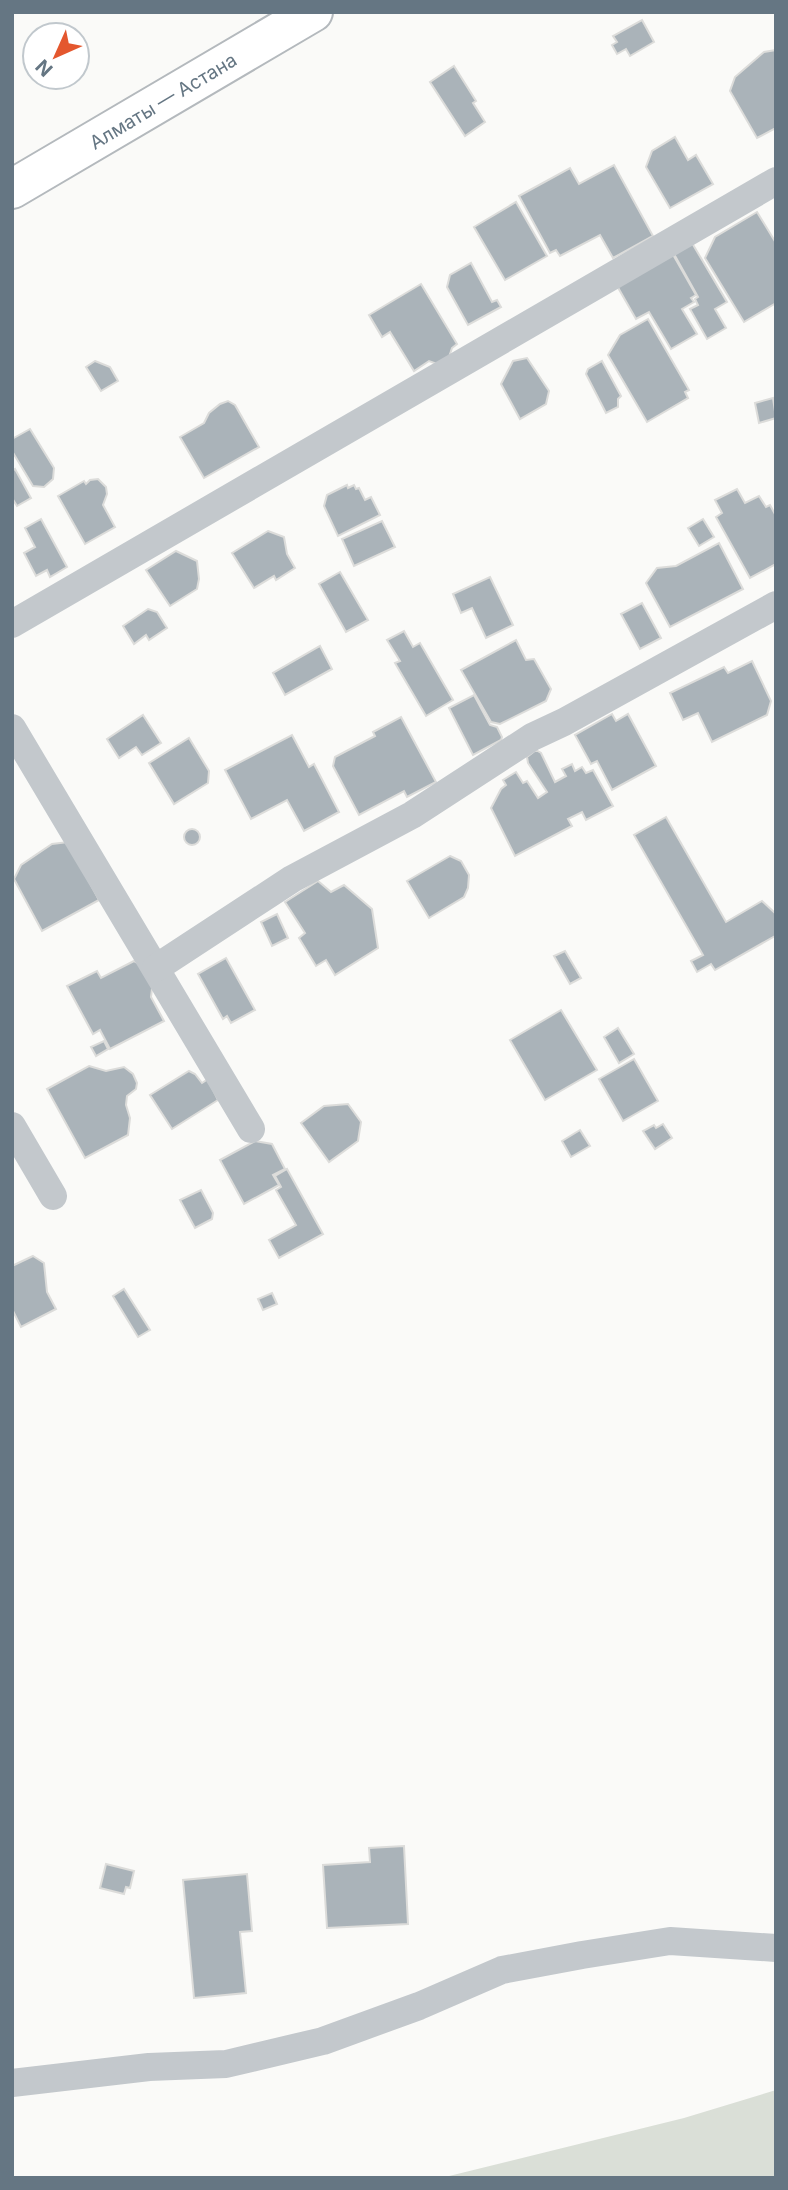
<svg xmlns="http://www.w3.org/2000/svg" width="788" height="2190" font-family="Inter,sans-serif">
<rect width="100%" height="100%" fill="#fafaf8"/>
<polygon fill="#dadfd7" points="776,2090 776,2178 441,2178 684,2118"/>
<g fill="#aab3b9" stroke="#dcdcda" stroke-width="2">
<polygon points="642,20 654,42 630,56 626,49 617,54 612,45 617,42 613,36"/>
<polygon points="776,50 776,128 757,138 730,91 735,77 764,52"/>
<polygon points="454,66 476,101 473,103 485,122 465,136 430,82"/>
<polygon points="675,137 688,160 696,155 713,184 670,208 646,167 652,151"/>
<polygon points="614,165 653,236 613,258 600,235 560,256 556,250 550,253 519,196 570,168 579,184"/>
<polygon points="516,202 547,256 505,280 474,227"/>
<polygon points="757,212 776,243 776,303 744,322 705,258 715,237"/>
<polygon points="692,243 727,302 715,309 726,328 707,339 690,309 698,305 695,299 698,297 674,254"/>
<polygon points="671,251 696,295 691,298 694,302 682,309 697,334 671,349 649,312 636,319 616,284"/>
<polygon points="471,263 492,302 497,300 501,307 468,325 447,287 450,275"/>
<polygon points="421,284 457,344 452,348 449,357 437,364 429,361 414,371 390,332 382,337 369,315"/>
<polygon points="648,319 689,390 685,392 688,398 647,422 608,355 620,335"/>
<polygon points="527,358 549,391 546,404 520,419 501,384 513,361"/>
<polygon points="95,361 110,367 118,381 101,391 86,367"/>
<polygon points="602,361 621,396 618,399 618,407 606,413 586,374 588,369"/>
<polygon points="773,398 776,418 759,423 755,403"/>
<polygon points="228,401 235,405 259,447 204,478 180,437 204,423 209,413 220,404"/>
<polygon points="30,429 54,468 53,479 44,487 33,486 12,451 12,439"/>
<polygon points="15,469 31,498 17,506 12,498 12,471"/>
<polygon points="98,479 106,487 107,494 103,505 115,527 85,544 58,496 84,481 86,484 90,480"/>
<polygon points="347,485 348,488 354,485 356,489 359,488 365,500 371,497 380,515 338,536 324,506 327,495"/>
<polygon points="737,489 745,503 759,496 766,507 770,505 776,516 776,564 750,578 716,517 722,513 715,500"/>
<polygon points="41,519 67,567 50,577 47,570 36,576 24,553 35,547 25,528"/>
<polygon points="703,519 714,537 699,546 688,528"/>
<polygon points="382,521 395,547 354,566 342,539"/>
<polygon points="268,531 284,537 287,554 295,568 276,580 274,576 254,588 232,553"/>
<polygon points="719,543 743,589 670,627 646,583 657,568 676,566"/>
<polygon points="176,551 197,561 199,579 197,589 170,606 146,570"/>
<polygon points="340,572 368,620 346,632 319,584"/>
<polygon points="490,577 513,625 486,638 472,608 461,613 453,594"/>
<polygon points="642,603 661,638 640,649 621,614"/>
<polygon points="148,609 157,612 167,628 149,640 146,635 134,644 123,626"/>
<polygon points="404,631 413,647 420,643 453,700 426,716 395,663 400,661 387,640"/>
<polygon points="516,640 526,660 534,659 551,689 546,701 500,724 491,722 461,670"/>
<polygon points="320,646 332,669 285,695 273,673"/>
<polygon points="752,661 771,701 767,715 712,742 698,713 683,720 670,693 724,667 728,673"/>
<polygon points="474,695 490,725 497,727 502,737 501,740 473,755 449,708"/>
<polygon points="612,714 616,721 628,714 656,766 612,790 597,761 591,764 575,735"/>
<polygon points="143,715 161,743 142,755 136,747 119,758 107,739"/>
<polygon points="401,717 436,782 407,797 404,791 359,815 333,766 335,757 375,736 373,732"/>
<polygon points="292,735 309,767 314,764 339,812 304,831 287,800 251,819 225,770"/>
<polygon points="189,738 209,771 208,783 174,804 149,763"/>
<polygon points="536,750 541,753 555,782 566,776 562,769 572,764 575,771 582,767 586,773 593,770 613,806 586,820 582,812 568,819 572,826 515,856 491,808 501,789 506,785 503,780 516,772 523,783 527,781 538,798 547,792 528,763 527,757"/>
<polygon points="666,817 726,922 762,901 776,914 775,936 715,970 711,964 697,972 691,961 703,955 634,835"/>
<circle cx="192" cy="837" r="8"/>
<polygon points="68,842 99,900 42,931 14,879 21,865 52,844"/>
<polygon points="450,856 461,861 469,875 468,888 464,897 429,918 407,881"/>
<polygon points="318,881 331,892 344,885 372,909 378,948 335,975 326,960 316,966 299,938 305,933 285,902"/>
<polygon points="277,914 288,938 272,946 261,922"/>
<polygon points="565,951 581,978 570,984 554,956"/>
<polygon points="226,958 255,1010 231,1023 227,1016 223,1019 198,974"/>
<polygon points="134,961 154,972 151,997 164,1021 110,1049 100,1030 93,1034 67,986 97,971 101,978"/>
<polygon points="561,1010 597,1070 545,1100 510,1040"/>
<polygon points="618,1028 634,1054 619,1063 604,1037"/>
<polygon points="104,1041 108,1049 96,1056 91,1047"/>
<polygon points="634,1059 658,1101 623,1121 599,1079"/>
<polygon points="89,1066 106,1071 124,1067 133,1074 137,1083 136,1089 127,1096 126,1105 130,1118 128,1135 85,1158 47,1089"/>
<polygon points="189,1071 195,1074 202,1083 208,1079 218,1100 172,1129 150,1095"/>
<polygon points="348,1104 361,1122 358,1141 329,1162 301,1123 324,1106"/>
<polygon points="663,1124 672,1138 655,1149 643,1131 654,1125 656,1128"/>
<polygon points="580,1130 590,1146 571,1157 562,1141"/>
<polygon points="255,1141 272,1144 285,1169 273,1175 279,1185 244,1204 220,1160"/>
<polygon points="287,1169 323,1234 279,1258 269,1240 296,1225 276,1190 281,1187 275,1176"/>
<polygon points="201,1190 213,1213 212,1219 195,1228 180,1200"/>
<polygon points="33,1256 44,1263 47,1292 56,1309 21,1327 12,1309 12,1266"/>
<polygon points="124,1289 150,1330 138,1337 113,1296"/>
<polygon points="272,1293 277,1304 263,1310 258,1299"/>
<polygon points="404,1846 408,1924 327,1928 323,1865 370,1862 369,1848"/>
<polygon points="106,1864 134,1871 130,1888 126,1887 124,1894 100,1888"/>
<polygon points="247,1874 252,1931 240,1932 246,1993 194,1998 183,1880"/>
</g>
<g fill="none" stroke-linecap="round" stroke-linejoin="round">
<defs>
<polyline id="highway" points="12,189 313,12"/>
</defs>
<use href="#highway" stroke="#b4b9bd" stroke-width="42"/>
<g stroke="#c3c8cc" stroke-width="28">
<polyline points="12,624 776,181"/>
<polyline points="12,728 251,1129"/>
<polyline points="156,968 292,879 412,815 532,737 564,722 776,605"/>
<polyline points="12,1126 53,1196"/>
<polyline points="12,2083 149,2067 226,2064 323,2041 419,2006 502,1970 582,1955 670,1941 776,1948"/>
</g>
<use href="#highway" stroke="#fff" stroke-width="38"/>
</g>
<g text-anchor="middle" stroke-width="7" stroke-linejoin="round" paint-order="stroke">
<g font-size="19" fill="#657683" stroke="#fff">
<text transform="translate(163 101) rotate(-31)" y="7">Алматы — Астана</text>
</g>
</g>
<rect width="788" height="2190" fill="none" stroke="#657683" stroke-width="28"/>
<g transform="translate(56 56) rotate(225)"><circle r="33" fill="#ffffff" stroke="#c1c8cd" stroke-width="2"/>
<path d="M0-5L12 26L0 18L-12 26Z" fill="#e4572e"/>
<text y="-10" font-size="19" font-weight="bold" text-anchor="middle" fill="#657683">N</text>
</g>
</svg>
